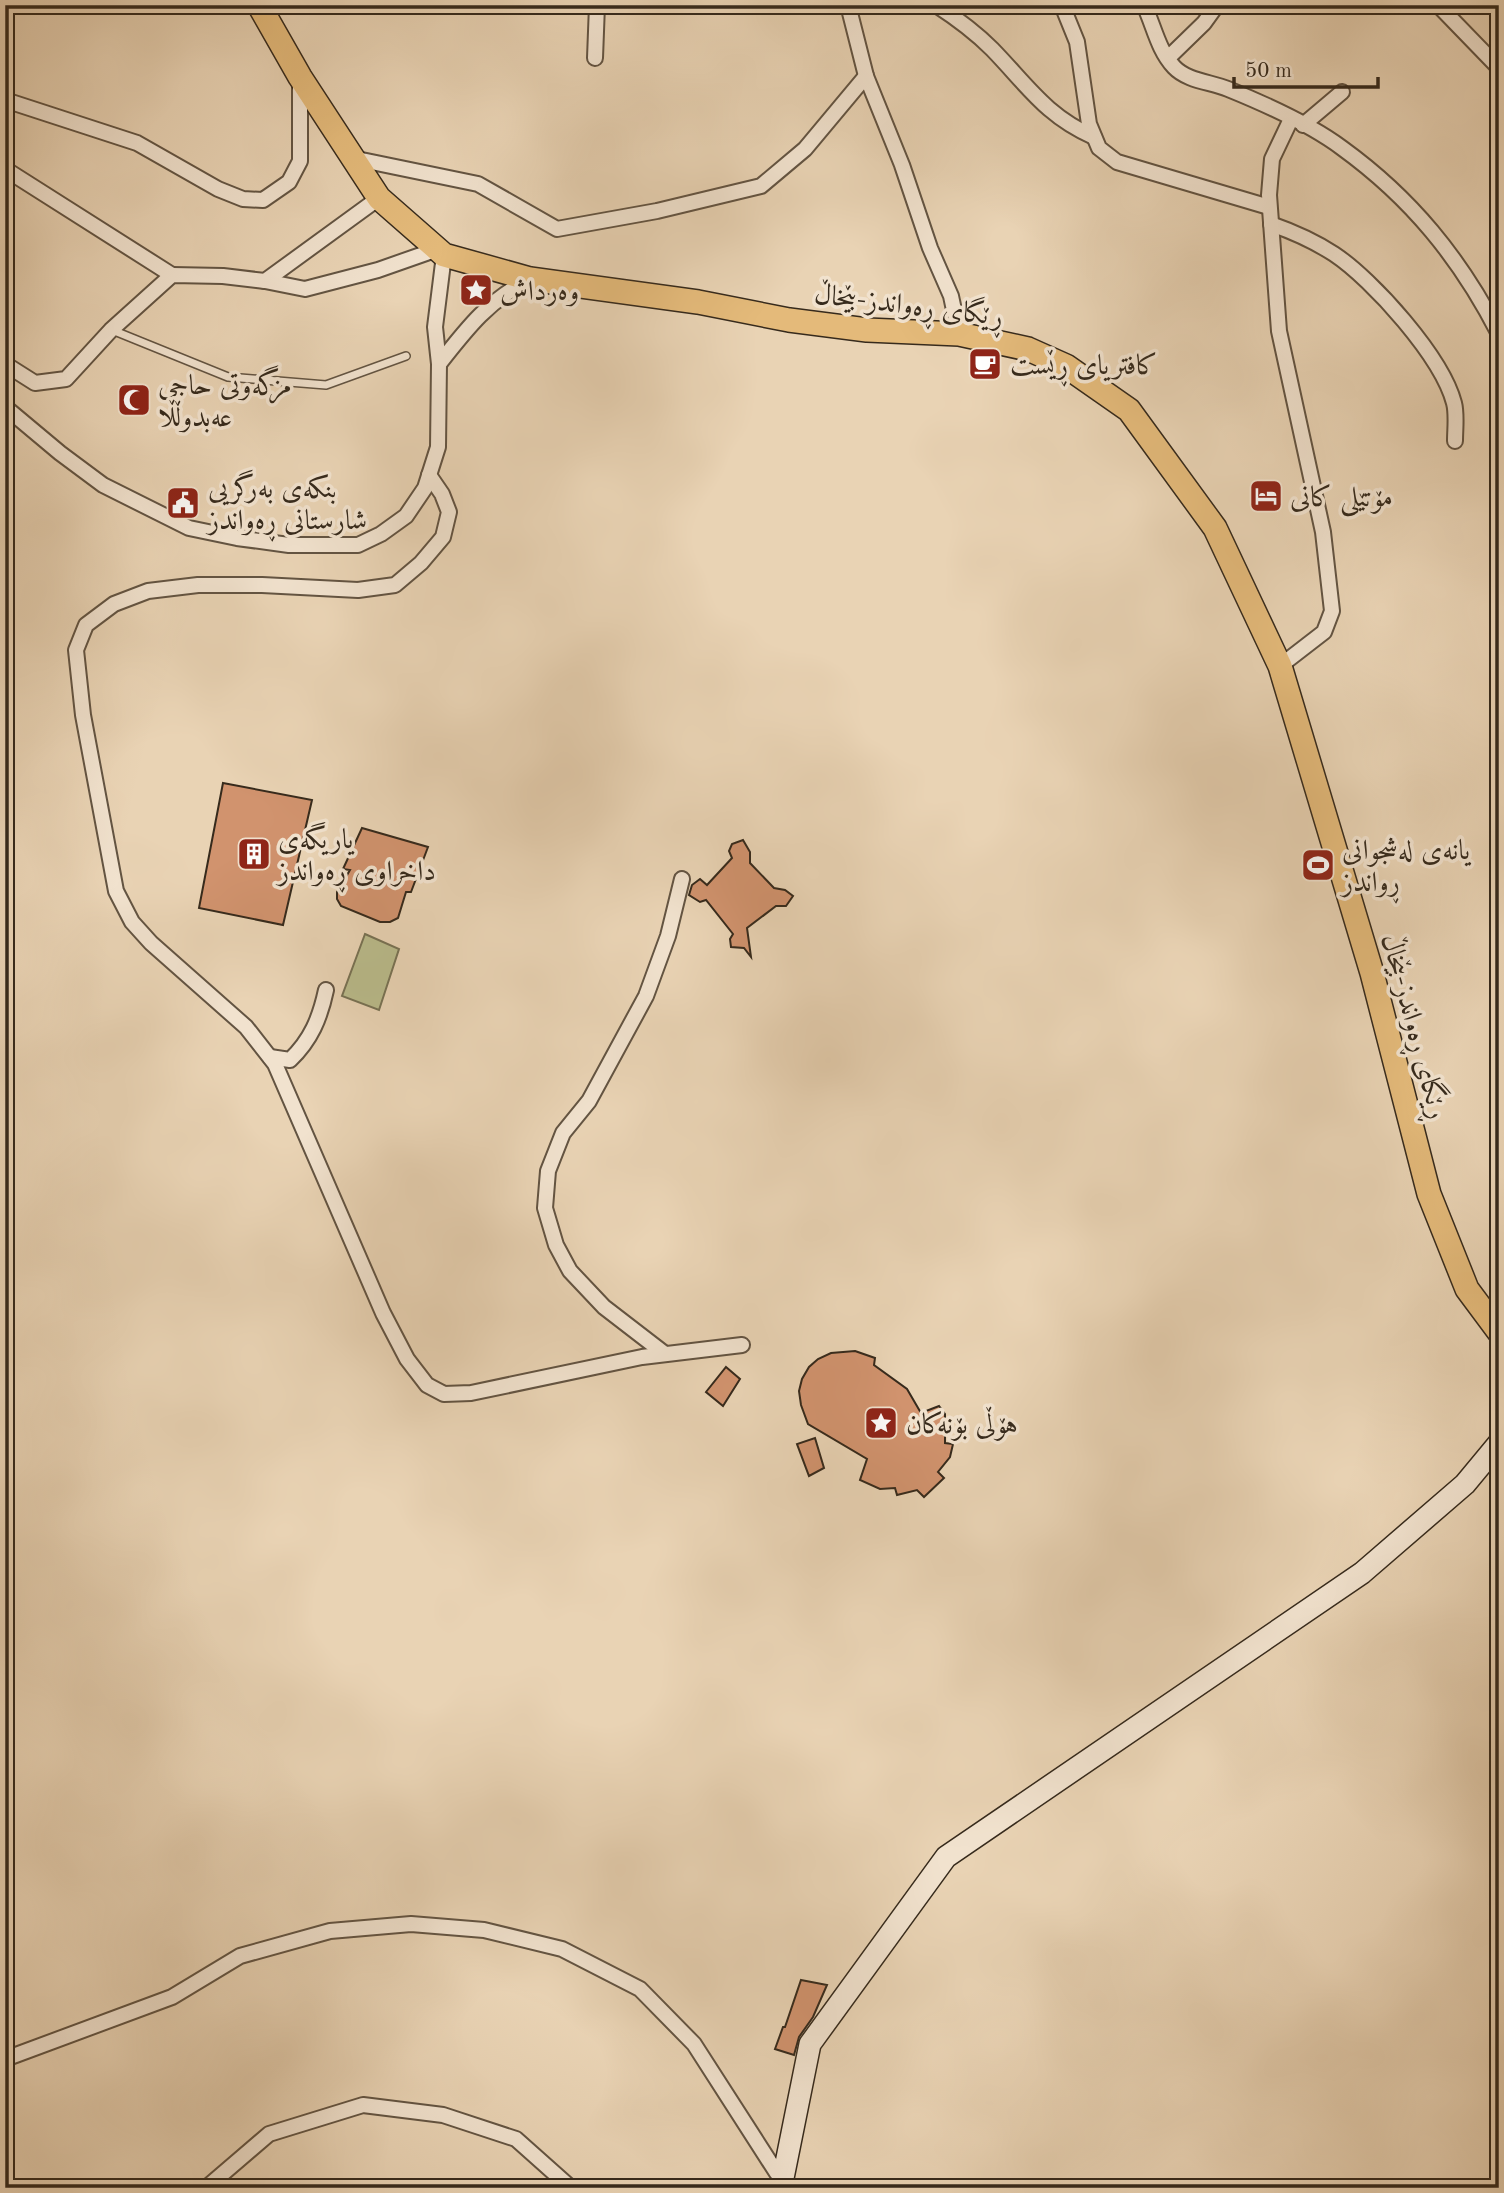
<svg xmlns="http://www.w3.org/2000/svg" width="1504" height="2193" font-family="'Old Standard TT',Amiri,serif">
<rect width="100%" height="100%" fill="#e9d3b4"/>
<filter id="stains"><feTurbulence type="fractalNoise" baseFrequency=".00286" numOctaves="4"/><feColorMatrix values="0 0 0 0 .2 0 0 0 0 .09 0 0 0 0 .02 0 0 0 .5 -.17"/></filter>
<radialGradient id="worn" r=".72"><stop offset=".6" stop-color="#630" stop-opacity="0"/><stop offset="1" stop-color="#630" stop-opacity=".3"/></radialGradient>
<polygon fill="#b9bb8b" stroke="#787254" stroke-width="2" points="365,934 399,949 379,1010 342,996"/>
<g fill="#d1936e" stroke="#362a1c" stroke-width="2">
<polygon points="223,783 312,800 283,925 199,908"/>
<polygon points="362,828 428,847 411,892 406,892 398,918 390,922 380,922 341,906 337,899 337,892 350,870 343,869"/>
<polygon points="743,840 750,852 750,863 774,888 785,890 793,896 786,906 776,906 747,928 751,957 744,948 731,947 730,939 733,934 706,900 700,902 689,895 692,885 700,879 707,885 732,858 729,851 732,844"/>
<polygon points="855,1351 875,1358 874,1365 907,1389 921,1413 939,1406 945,1414 945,1443 953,1444 950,1457 938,1472 944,1478 924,1497 917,1490 897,1495 895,1488 880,1489 860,1480 867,1459 808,1424 801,1405 799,1391 802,1379 809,1367 818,1359 831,1353"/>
<polygon points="726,1367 740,1379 723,1406 706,1392"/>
<polygon points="815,1438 824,1468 809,1476 797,1444"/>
<polygon points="801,1980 827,1985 813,2017 799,2037 794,2055 775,2049 783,2027 785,2027"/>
</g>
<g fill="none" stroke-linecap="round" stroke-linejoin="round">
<defs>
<polyline id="lane" points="112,330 228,377 326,385 406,356"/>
<g id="street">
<polyline points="848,5 866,76 902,165 930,248 951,296 959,334"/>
<path d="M 936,5 C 956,18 975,32 992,49 C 1027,85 1046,116 1094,137"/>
<polyline points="1062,5 1077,42 1089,124 1099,148 1117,162 1269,207"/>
<path d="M 1144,5 C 1154,26 1158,50 1174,67 C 1187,81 1211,82 1228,89 C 1265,104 1310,124 1342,148 C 1411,198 1460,258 1499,334"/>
<polyline points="1438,5 1499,68"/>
<polyline points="595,58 597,5"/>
<polyline points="1168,58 1204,23 1217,5"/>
<polyline points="5,100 137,143 218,189 243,199 263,200 289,182 300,161 300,77"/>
<polyline points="1303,125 1342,92"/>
<polyline points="352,158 478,184 557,229 657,211 761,186 805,149 866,76"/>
<polyline points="5,169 172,275"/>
<path d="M 1271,224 C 1294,232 1314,241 1334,254 C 1373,280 1442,357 1454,403 C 1457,414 1455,429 1455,441"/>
<polyline points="265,281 305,289 378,270 435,250"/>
<polyline points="5,364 35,383 66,379 111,330 172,275 223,276 265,281 379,198"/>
<path d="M 439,364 C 468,327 488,301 530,279"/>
<polyline points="5,407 60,453 103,485 189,528 237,538 289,545 358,545 381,534 406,516 425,488 438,447 439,364 435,327 444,255"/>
<polyline points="429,475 442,494 449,512 443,537 421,563 395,585 358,590 262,585 198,585 148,591 114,604 86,625 76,650 83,715 116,891 132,922 151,943 246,1027 275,1064 383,1313 407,1359 427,1385 444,1394 471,1393 642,1357 742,1345"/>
<polyline points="1280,666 1324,632 1332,611 1323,532 1279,331 1269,195 1272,159 1291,119"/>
<path d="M 270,1057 L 290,1060 C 311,1040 320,1018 326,990"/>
<polyline points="665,1354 604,1307 570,1271 556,1245 545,1208 548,1171 563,1133 589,1101 646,996 668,936 682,879"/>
<polyline points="5,2059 172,1997 240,1956 330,1931 411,1924 484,1930 562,1949 640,1989 694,2044 782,2181"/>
<polyline points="206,2188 269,2134 363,2105 443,2115 516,2139 571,2188"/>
</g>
<polyline id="secondary" points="781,2188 810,2044 946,1857 1362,1573 1465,1484 1499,1443"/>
<polyline id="primary" points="259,5 300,77 379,198 444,255 530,279 698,302 789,320 867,330 959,334 1028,349 1066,366 1129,410 1215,528 1280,666 1372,973 1429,1194 1467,1289 1499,1332"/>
</defs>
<use href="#lane" stroke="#635442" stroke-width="10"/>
<use href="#street" stroke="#635442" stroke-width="18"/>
<use href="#secondary" stroke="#362a1c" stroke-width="24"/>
<use href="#primary" stroke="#362a1c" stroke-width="26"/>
<use href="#lane" stroke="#f1e2ce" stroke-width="7"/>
<use href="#street" stroke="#f1e2ce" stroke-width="14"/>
<use href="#secondary" stroke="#f1e2ce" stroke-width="21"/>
<use href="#primary" stroke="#e4ba7a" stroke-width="23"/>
</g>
<defs>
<symbol id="sight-square" viewBox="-11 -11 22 22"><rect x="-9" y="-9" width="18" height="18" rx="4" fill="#8f2418" stroke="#f1e2ce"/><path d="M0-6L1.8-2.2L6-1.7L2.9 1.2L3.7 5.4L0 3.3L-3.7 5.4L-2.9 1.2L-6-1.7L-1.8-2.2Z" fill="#fff"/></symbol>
<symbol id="cafe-square" viewBox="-11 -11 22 22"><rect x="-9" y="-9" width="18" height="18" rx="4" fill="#8f2418" stroke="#f1e2ce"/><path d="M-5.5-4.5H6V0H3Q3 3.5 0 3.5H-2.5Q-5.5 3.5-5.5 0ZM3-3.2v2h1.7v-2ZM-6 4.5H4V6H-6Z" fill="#fff"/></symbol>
<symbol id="mosque-square" viewBox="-11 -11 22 22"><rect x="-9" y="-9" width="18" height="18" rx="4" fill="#8f2418" stroke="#f1e2ce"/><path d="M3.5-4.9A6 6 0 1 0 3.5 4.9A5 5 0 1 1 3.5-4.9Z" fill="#fff"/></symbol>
<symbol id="hotel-square" viewBox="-11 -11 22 22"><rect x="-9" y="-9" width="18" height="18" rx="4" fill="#8f2418" stroke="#f1e2ce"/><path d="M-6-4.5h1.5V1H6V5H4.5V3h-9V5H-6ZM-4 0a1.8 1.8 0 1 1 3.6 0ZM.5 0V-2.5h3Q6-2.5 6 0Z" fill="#fff"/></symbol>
<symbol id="civic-square" viewBox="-11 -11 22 22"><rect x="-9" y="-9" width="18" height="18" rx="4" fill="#8f2418" stroke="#f1e2ce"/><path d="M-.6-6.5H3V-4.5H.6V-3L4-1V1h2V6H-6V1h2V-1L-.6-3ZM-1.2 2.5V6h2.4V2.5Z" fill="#fff"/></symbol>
<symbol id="building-square" viewBox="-11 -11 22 22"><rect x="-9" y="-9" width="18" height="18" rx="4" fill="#8f2418" stroke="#f1e2ce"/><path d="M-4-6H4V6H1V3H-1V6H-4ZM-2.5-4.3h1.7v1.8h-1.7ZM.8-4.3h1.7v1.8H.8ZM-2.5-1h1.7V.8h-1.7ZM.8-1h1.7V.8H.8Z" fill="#fff"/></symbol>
<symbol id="stadium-square" viewBox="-11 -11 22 22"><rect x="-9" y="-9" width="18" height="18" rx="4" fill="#8f2418" stroke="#f1e2ce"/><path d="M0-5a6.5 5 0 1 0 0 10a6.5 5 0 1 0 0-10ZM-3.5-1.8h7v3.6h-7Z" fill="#fff"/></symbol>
</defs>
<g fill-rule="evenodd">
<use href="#sight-square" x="457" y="271" width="38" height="38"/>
<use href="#cafe-square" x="966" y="345" width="38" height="38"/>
<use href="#mosque-square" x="115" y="381" width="38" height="38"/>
<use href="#hotel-square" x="1247" y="477" width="38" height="38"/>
<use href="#civic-square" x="164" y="484" width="38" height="38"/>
<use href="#building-square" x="235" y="835" width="38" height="38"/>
<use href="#stadium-square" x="1299" y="846" width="38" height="38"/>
<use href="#sight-square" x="862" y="1404" width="38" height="38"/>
</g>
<g text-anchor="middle" stroke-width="7" stroke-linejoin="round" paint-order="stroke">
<g font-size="28" fill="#362a1c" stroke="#f1e2ce" text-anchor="start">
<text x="500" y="300">وەرداش</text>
<text x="1010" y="374">کافتریای ڕێست</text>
<text x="158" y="394">مزگەوتی حاجی<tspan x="158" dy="32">عەبدوڵڵا</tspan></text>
<text x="208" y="497">بنکەی بەرگریی<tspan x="208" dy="32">شارستانی ڕەواندز</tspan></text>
<text x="1290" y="506">مۆتێلی کانی</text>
<text x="278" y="848">یاریگەی<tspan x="278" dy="32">داخراوی ڕەواندز</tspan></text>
<text x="1342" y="859">یانەی لەشجوانی<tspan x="1342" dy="32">ڕواندز</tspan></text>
<text x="906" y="1433">هۆڵی بۆنەکان</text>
</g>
<g font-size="28" fill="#362a1c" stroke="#f1e2ce">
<text transform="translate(909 304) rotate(7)" y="10">ڕێگای ڕەواندز-بێخاڵ</text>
<text transform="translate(1416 1026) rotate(75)" y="10">ڕێگای ڕەواندز-بێخاڵ</text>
</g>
</g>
<rect width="1504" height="2193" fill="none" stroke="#e9d3b4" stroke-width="28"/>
<rect x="7" y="7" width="1490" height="2179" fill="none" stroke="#362a1c" stroke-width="3.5"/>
<rect x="14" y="14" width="1476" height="2165" fill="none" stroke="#362a1c" stroke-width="2"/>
<path d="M1234 77v10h144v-10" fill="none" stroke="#362a1c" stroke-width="3.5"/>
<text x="1245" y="77" font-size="21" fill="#362a1c" stroke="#f1e2ce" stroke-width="5" paint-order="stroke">50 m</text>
<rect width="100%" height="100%" filter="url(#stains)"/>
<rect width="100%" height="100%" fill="url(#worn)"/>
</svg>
